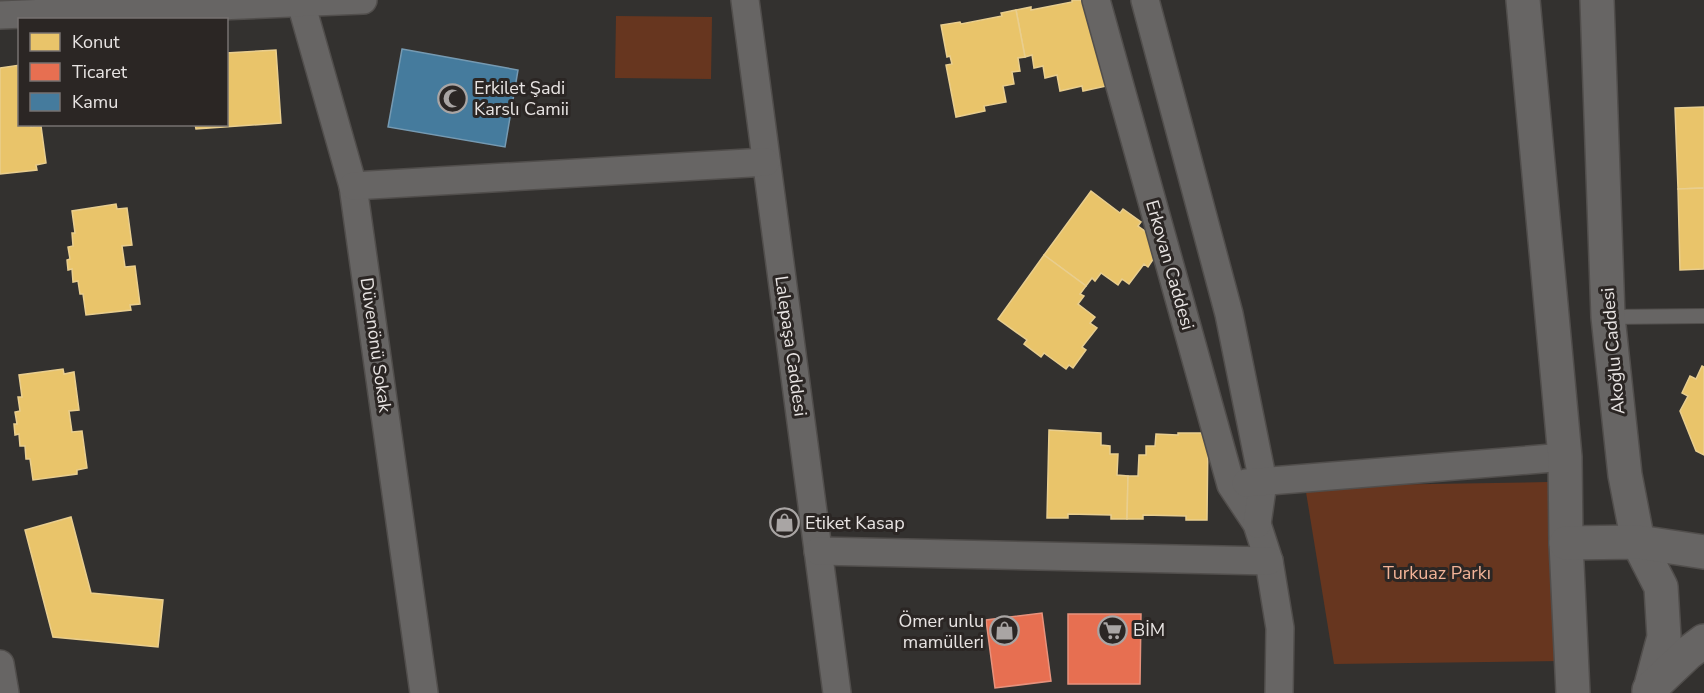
<svg xmlns="http://www.w3.org/2000/svg" width="1704" height="693" font-family="'Nunito Sans',sans-serif">
<rect width="100%" height="100%" fill="#33312f"/>
<g fill="#67361f">
<polygon points="616,16 712,17 711,79 615,78"/>
<polygon points="1549,482 1561,661 1334,664 1305,486"/>
</g>
<g fill="#e9c46a" stroke="#e9ce8e" stroke-width="1.5">
<polygon points="1072,0 1092,0 1111,85 1083,91 1082,86 1060,91 1057,75 1045,78 1043,66 1034,68 1032,55 1025,57 1016,10 1031,7 1031,10 1072,2"/>
<polygon points="1016,10 1025,57 1018,58 1020,71 1012,72 1014,84 1003,86 1006,102 984,106 985,111 956,117 946,65 952,64 950,56 947,57 941,25 960,22 961,24 1002,16 1001,13"/>
<polygon points="276,50 281,123 196,129 195,124 226,124 226,53"/>
<polygon points="20,65 20,124 31,124 31,127 41,126 46,163 36,165 37,170 0,174 0,68"/>
<polygon points="1704,107 1704,188 1678,189 1675,108"/>
<polygon points="1704,188 1704,269 1680,270 1678,189"/>
<polygon points="1091,191 1120,213 1123,209 1141,222 1138,226 1160,242 1160,249 1148,267 1144,264 1129,284 1122,279 1118,285 1101,273 1095,281 1092,278 1086,286 1044,255"/>
<polygon points="116,204 117,209 127,208 132,245 122,246 125,267 135,266 140,304 130,305 131,310 86,315 83,294 80,294 78,281 73,282 72,269 68,270 67,260 70,259 68,247 73,246 72,233 75,233 72,211"/>
<polygon points="1044,255 1086,286 1080,294 1084,296 1078,304 1095,317 1090,323 1097,328 1082,347 1086,350 1073,368 1069,365 1066,369 1044,353 1041,357 1024,344 1027,340 998,319"/>
<polygon points="1702,366 1704,367 1704,455 1696,451 1680,411 1688,396 1682,393 1690,376 1696,379"/>
<polygon points="63,369 64,374 74,372 79,410 69,411 72,432 82,431 87,468 77,470 77,474 33,480 30,459 26,459 25,446 20,446 19,434 15,435 14,424 17,424 15,412 20,411 18,397 22,397 19,375"/>
<polygon points="1049,430 1101,433 1101,445 1110,446 1110,454 1118,454 1117,475 1128,476 1127,519 1111,519 1111,515 1068,514 1068,518 1047,518"/>
<polygon points="1178,433 1208,433 1207,520 1186,520 1186,516 1143,515 1143,519 1127,519 1128,476 1138,476 1139,455 1146,455 1146,446 1155,446 1156,434 1178,435"/>
<polygon points="71,517 91,593 163,600 158,647 53,637 25,530"/>
</g>
<g fill="#e76f51" stroke="#e7927d" stroke-width="1.5">
<polygon points="1042,613 1051,681 995,688 986,620"/>
<polygon points="1068,614 1141,614 1140,684 1068,684"/>
</g>
<polygon fill="#457b9d" stroke="#769ab2" stroke-width="1.5" points="402,49 518,70 505,147 388,127"/>
<g fill="none" stroke-linecap="round" stroke-linejoin="round">
<defs>
<polyline id="lane" points="1608,317 1704,316"/>
<g id="street">
<polyline points="745,0 837,693"/>
<polyline points="1096,0 1231,485 1257,524 1269,561 1280,628 1279,693"/>
<polyline points="1145,0 1229,314 1263,482 1257,524"/>
<polyline points="301,3 353,186 424,693"/>
<polyline points="0,15 363,0"/>
<polyline points="353,186 766,162"/>
<polyline points="1246,483 1565,457"/>
<polyline points="818,551 1269,561"/>
<polyline points="0,664 5,693"/>
</g>
<g id="secondary">
<polyline points="1523,0 1565,457 1566,543 1573,693"/>
<polyline points="1597,0 1608,317 1625,475 1638,542 1661,587 1664,637 1649,693"/>
<polyline points="1566,543 1638,542 1704,552"/>
<polyline points="1649,690 1688,653 1704,641"/>
</g>
</defs>
<use href="#lane" stroke="#514e4c" stroke-width="16"/>
<use href="#street" stroke="#514e4c" stroke-width="30"/>
<use href="#secondary" stroke="#514e4c" stroke-width="36"/>
<use href="#lane" stroke="#676564" stroke-width="14"/>
<use href="#street" stroke="#676564" stroke-width="27"/>
<use href="#secondary" stroke="#676564" stroke-width="33"/>
</g>
<defs>
<symbol id="mosque-ring" viewBox="-11 -11 22 22"><circle r="9.5" fill="#2b2624" stroke="#a9a5a4" stroke-width="1.5"/><path d="M3.5-4.9A6 6 0 1 0 3.5 4.9A5 5 0 1 1 3.5-4.9Z" fill="#a9a5a4"/></symbol>
<symbol id="shop-ring" viewBox="-11 -11 22 22"><circle r="9.5" fill="#2b2624" stroke="#a9a5a4" stroke-width="1.5"/><path d="M-5-2.5h2.3a2.7 3.5 0 0 1 5.4 0H5L5.5 6h-11ZM-1.5-2.5h3a1.5 2.3 0 0 0-3 0Z" fill="#a9a5a4"/></symbol>
<symbol id="supermarket-ring" viewBox="-11 -11 22 22"><circle r="9.5" fill="#2b2624" stroke="#a9a5a4" stroke-width="1.5"/><path d="M-6-5.5h2.5l.6 2H6L4.5 2H-2.5L-4.4-4H-6ZM-1.5 3.2a1.3 1.3 0 1 0 .1 0ZM3 3.2a1.3 1.3 0 1 0 .1 0Z" fill="#a9a5a4"/></symbol>
</defs>
<g fill-rule="evenodd">
<use href="#mosque-ring" x="436" y="82" width="33" height="33"/>
<use href="#shop-ring" x="768" y="506" width="33" height="33"/>
<use href="#supermarket-ring" x="1096" y="614" width="33" height="33"/>
<use href="#shop-ring" x="988" y="614" width="33" height="33"/>
</g>
<g text-anchor="middle" stroke-width="6" stroke-linejoin="round" paint-order="stroke">
<g font-size="18" fill="#e8e4e3" stroke="#2b2624" text-anchor="start">
<text x="474" y="94">Erkilet Şadi<tspan x="474" dy="21">Karslı Camii</tspan></text>
<text x="805" y="529">Etiket Kasap</text>
<text x="984" y="627" text-anchor="end">Ömer unlu<tspan x="984" dy="21">mamülleri</tspan></text>
<text x="1133" y="636">BİM</text>
</g>
<g font-size="18" fill="#e8e4e3" stroke="#2b2624">
<text transform="translate(1170 265) rotate(74)" y="6">Erkovan Caddesi</text>
<text transform="translate(376 345) rotate(82)" y="6">Düvenönü Sokak</text>
<text transform="translate(791 346) rotate(82)" y="6">Lalepaşa Caddesi</text>
<text transform="translate(1613 351) rotate(-95)" y="6">Akoğlu Caddesi</text>
</g>
<g font-size="18" fill="#f2b397" stroke="#2b2624">
<text x="1437" y="579">Turkuaz Parkı</text>
</g>
</g>
<rect x="18" y="18" width="210" height="108" fill="#2b2624" stroke="#777270" stroke-width="1.5"/>
<rect x="30" y="33" width="30" height="18" fill="#e9c46a" stroke="#777270" stroke-width="1.5"/>
<text x="72" y="48" font-size="18" fill="#e8e4e3">Konut</text>
<rect x="30" y="63" width="30" height="18" fill="#e76f51" stroke="#777270" stroke-width="1.5"/>
<text x="72" y="78" font-size="18" fill="#e8e4e3">Ticaret</text>
<rect x="30" y="93" width="30" height="18" fill="#457b9d" stroke="#777270" stroke-width="1.5"/>
<text x="72" y="108" font-size="18" fill="#e8e4e3">Kamu</text>
</svg>
